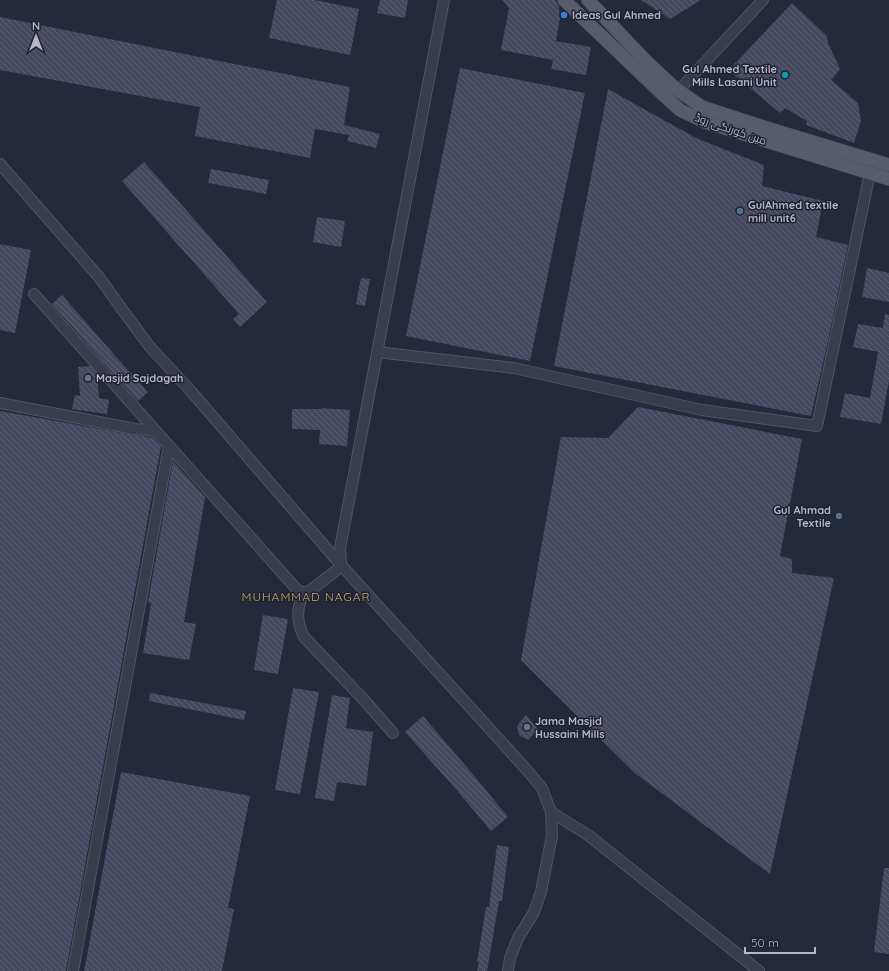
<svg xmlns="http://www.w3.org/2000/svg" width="889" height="971" font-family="Quicksand,Cairo,sans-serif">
<defs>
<pattern id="building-back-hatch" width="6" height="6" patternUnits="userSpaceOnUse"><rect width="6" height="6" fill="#45485e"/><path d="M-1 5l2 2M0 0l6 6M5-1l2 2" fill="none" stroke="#5e6074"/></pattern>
</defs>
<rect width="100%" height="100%" fill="#25293c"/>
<g fill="url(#building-back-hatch)">
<polygon points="277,0 315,0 359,9 350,55 269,38"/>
<polygon points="380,0 408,0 405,18 377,13"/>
<polygon points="502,0 555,0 556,1 559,7 560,18 556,41 591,47 586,75 551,69 553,60 501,50 509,8"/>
<polygon points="641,0 701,0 670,19"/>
<polygon points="792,3 827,36 828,43 840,69 831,80 858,103 861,121 854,143 806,125 807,121 785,108 780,113 729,70"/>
<polygon points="0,17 350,87 344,125 380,134 376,148 347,141 349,135 315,129 310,158 195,136 200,107 0,70"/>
<polygon points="460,68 585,93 530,361 406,336"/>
<polygon points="608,89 696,138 764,165 762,186 823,201 816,237 848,245 828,341 811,416 554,366"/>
<polygon points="144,162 267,302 240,327 233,319 239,314 122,181"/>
<polygon points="211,169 269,180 266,194 208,183"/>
<polygon points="317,217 345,221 341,247 313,242"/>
<polygon points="0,244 31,250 15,333 0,330"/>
<polygon points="867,268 889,273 889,302 862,297"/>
<polygon points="361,278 370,279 365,306 356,304"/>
<polygon points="62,295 118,359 148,392 138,401 52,304"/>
<polygon points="885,314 889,315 889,381 881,424 840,417 845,393 870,398 878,352 853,347 858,324 883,328"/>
<polygon points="90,366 97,374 99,398 109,400 107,414 72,409 75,395 80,396 78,367"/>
<polygon points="638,407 802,439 780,556 792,559 792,573 834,578 770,874 636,774 521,660 561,437 608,438"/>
<polygon points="321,408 350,410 347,446 319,444 320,430 292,429 292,409 321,409"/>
<polygon points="0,411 134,435 153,438 161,446 66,971 0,971"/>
<polygon points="173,461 205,497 184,622 196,624 189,660 143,653 151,603 148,602"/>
<polygon points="263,615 288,619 278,674 254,670"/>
<polygon points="293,688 319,692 300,794 275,790"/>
<polygon points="150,693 246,711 244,720 149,701"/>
<polygon points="332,695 350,698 346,728 373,732 366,786 337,782 334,801 315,798"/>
<polygon points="526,715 538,729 528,740 519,735 517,726"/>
<polygon points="423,716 471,772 508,817 491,831 454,787 405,732"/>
<polygon points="121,772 250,796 228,908 234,909 222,971 84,971"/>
<polygon points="497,845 509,847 502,901 499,901 487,971 477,971 479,962 477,962 486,907 489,907"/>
<polygon points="884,868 889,868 889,954 874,952"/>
</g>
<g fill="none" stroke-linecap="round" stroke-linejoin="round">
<defs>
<g id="minor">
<polyline points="444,0 340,548 341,565 526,769 542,788 551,812 552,836 547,861 541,892 534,912 518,938 510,958 508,971"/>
<polyline points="678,91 763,0"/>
<polyline points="0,164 99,277 124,312 150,347 189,389 341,565"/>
<polyline points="34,294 300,593 308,592 342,566"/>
<polyline points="377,352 514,368 702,410 817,426 870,173"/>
<polyline points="0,403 135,429 155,431"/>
<path d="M 303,592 C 297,610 296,620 304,637 L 365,701 L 393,733"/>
<polyline points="551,812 588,835 759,971"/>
<polyline points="73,971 169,446"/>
</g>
<g id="major">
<polyline points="564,0 657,89 680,110 705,122 889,179"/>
<polyline points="588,0 646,61 675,88 702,107 773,130 889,165"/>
</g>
</defs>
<use href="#minor" stroke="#515464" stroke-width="12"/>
<use href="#major" stroke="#424555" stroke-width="14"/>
<use href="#minor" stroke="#393c4c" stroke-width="10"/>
<use href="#major" stroke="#575b6c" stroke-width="13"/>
</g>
<circle fill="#3f7fe0" stroke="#1e2131" stroke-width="1.5" cx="564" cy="15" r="4"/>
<circle fill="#0f9aa8" stroke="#1e2131" stroke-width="1.5" cx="785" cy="75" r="4"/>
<g fill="#5c6f8a" stroke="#1e2131" stroke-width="1.5">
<circle cx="740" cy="211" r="4"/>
<circle cx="839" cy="516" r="4"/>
</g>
<g fill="#6b7280" stroke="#1e2131" stroke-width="1.5">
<circle cx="88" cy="378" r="4"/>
<circle cx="527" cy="727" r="4"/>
</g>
<g text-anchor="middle" stroke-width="3" stroke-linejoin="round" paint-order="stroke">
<g font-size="11" font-weight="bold" fill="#b5b7c7" stroke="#1e2131" text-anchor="start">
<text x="572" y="19">Ideas Gul Ahmed</text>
<text x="777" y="73" text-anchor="end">Gul Ahmed Textile<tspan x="777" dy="13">Mills Lasani Unit</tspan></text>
<text x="748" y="209">GulAhmed textile<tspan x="748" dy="13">mill unit6</tspan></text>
<text x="96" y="382">Masjid Sajdagah</text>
<text x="831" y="514" text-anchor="end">Gul Ahmad<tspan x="831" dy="13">Textile</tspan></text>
<text x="535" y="725">Jama Masjid<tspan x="535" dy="13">Hussaini Mills</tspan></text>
</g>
<g font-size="11" fill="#b5b7c7" stroke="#1e2131">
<text transform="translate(731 129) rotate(19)" y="4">مین کورنگی روڈ</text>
</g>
<g font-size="12" letter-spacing="1" fill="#cdae6a" stroke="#1e2131">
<text x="306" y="601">MUHAMMAD NAGAR</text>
</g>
</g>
<g transform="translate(36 36)" stroke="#1e2131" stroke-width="3" paint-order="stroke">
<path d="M0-3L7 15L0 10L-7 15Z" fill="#b5b7c7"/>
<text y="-6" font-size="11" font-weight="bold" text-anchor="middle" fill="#b5b7c7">N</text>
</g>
<path d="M745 947v6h70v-6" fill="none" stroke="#b5b7c7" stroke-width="2"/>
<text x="751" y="947" font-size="12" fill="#b5b7c7" stroke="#1e2131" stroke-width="3" paint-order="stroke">50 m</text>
</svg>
